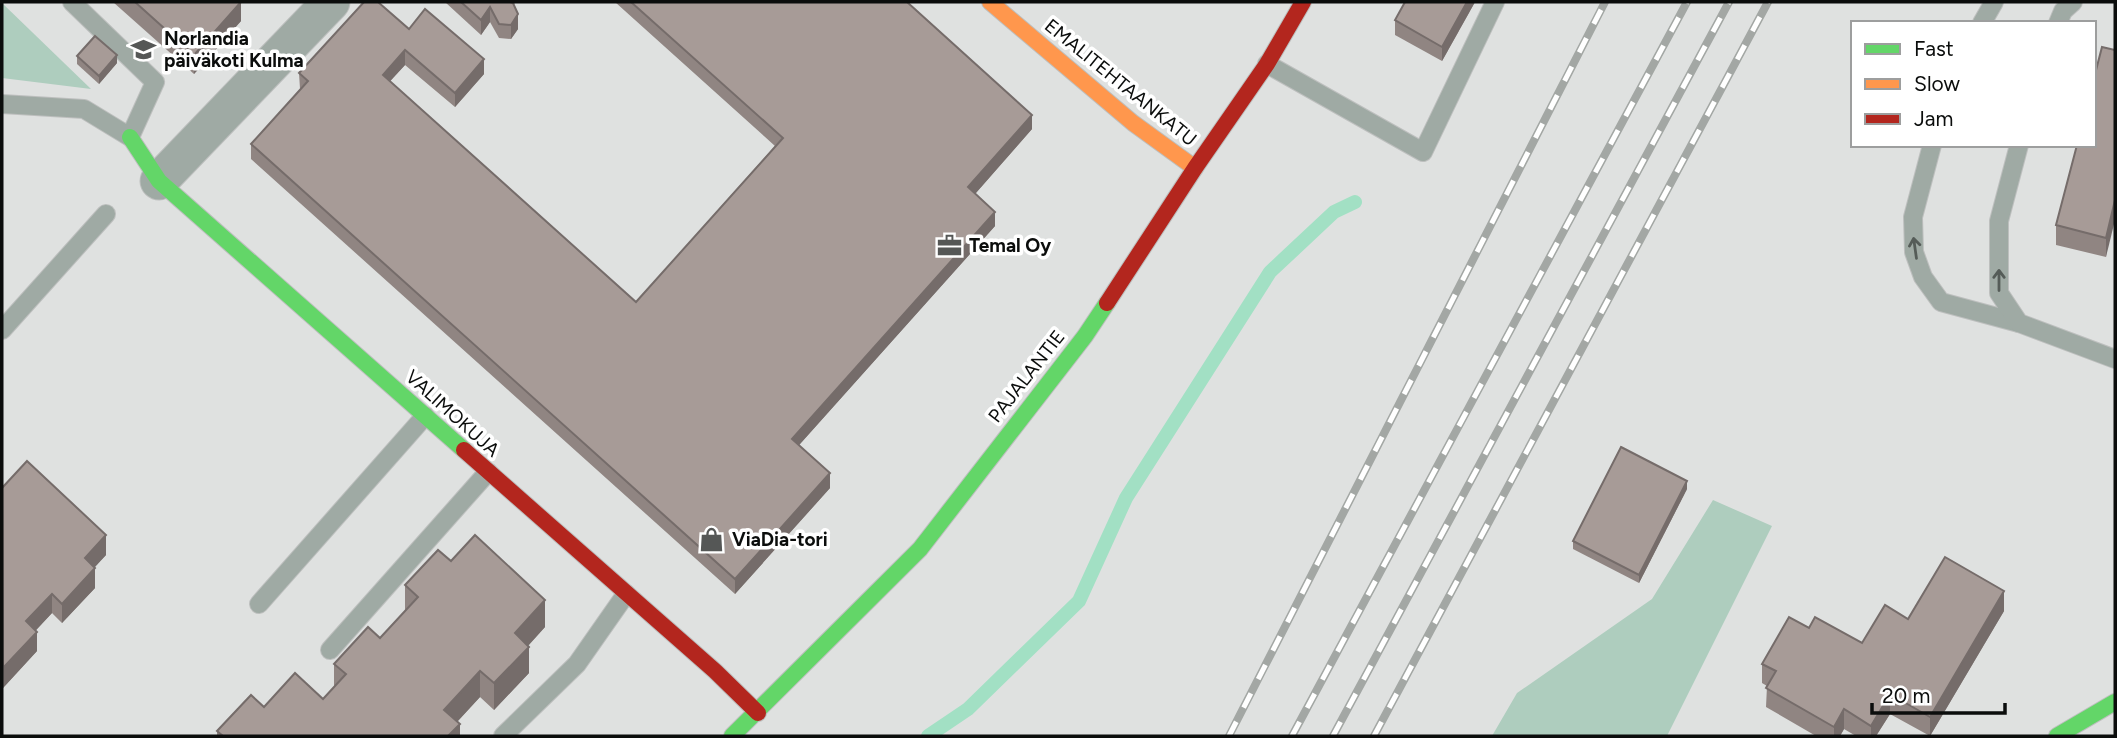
<svg xmlns="http://www.w3.org/2000/svg" width="2117" height="738" font-family="Figtree,sans-serif">
<rect width="100%" height="100%" fill="#dfe1e0"/>
<g fill="#aecdbe">
<polygon points="2,3 91,89 2,78"/>
<polygon points="1713,500 1772,526 1667,736 1492,736 1517,693 1652,599"/>
</g>
<g fill="none" stroke-linecap="round" stroke-linejoin="round">
<polyline stroke="#a2e0c4" stroke-width="14" points="928,736 968,709 1079,601 1126,498 1270,272 1334,212 1355,202"/>
<defs>
<g id="lane">
<polyline points="1982,23 1994,2"/>
<polyline points="2058,23 2063,11 2073,2"/>
<polyline points="1267,64 1423,152 1495,2"/>
<polyline points="2,104 84,109 130,137 155,82 72,2"/>
<polyline points="1932,145 1913,217 1914,252 1923,277 1941,302 2019,323"/>
<polyline points="2019,145 1999,221 1999,293 2019,323 2115,359"/>
<polyline points="2,330 106,214"/>
<polyline points="259,604 425,416"/>
<polyline points="330,650 488,472"/>
<polyline points="503,736 577,664 626,594"/>
</g>
<polyline id="street" points="159,181 331,2"/>
<g id="fast">
<polyline points="130,137 159,181 464,450"/>
<polyline points="732,736 920,549 1085,336 1107,303"/>
<polyline points="2057,736 2115,702"/>
</g>
<polyline id="slow" points="990,2 1133,123 1195,168"/>
<g id="jam">
<polyline points="1107,303 1195,168 1267,64 1303,2"/>
<polyline points="464,450 715,671 758,713"/>
</g>
</defs>
<use href="#lane" stroke="#bdbfbe" stroke-width="20"/>
<use href="#street" stroke="#bdbfbe" stroke-width="39"/>
<use href="#fast" stroke="#bdbfbe" stroke-width="18"/>
<use href="#slow" stroke="#bdbfbe" stroke-width="18"/>
<use href="#jam" stroke="#bdbfbe" stroke-width="18"/>
<use href="#lane" stroke="#9faaa4" stroke-width="18"/>
<use href="#street" stroke="#9faaa4" stroke-width="37"/>
<use href="#fast" stroke="#63d668" stroke-width="16"/>
<use href="#slow" stroke="#ff974d" stroke-width="16"/>
<use href="#jam" stroke="#b3261e" stroke-width="16"/>
<defs>
<g id="rail">
<polyline points="1229,736 1605,2"/>
<polyline points="1292,736 1687,2"/>
<polyline points="1333,736 1729,2"/>
<polyline points="1374,736 1768,2"/>
</g>
</defs>
<use href="#rail" stroke="#a3a7a4" stroke-width="8"/>
<use href="#rail" stroke="#fff" stroke-width="5" stroke-dasharray="16" stroke-linecap="butt"/>
</g>
<g fill="#908582">
<polygon points="113,2 241,2 241,21 194,74"/>
<polygon points="445,2 516,2 514,4 518,29 511,39 499,38 490,22 481,35"/>
<polygon points="615,2 907,2 1032,129 975,194 995,226 799,445 830,488 735,594 251,159 251,144 300,89 299,73 409,29 484,74 455,107 405,65 390,81 636,302 775,146"/>
<polygon points="1475,2 1442,61 1395,35 1395,20"/>
<polygon points="2115,50 2106,257 2056,245 2056,225"/>
<polygon points="77,56 117,63 99,84 77,64"/>
<polygon points="2,488 106,555 94,567 95,588 62,623 52,613 35,631 37,651 3,688"/>
<polygon points="1687,489 1639,583 1573,549 1573,541"/>
<polygon points="451,561 545,627 528,646 529,673 494,710 480,697 457,722 460,736 217,736 217,731 264,707 323,699 334,687 334,664 380,638 405,611 405,585"/>
<polygon points="2004,611 1930,736 1890,714 1876,736 1856,736 1844,729 1840,736 1816,736 1766,707 1767,686 1762,683 1762,664 1809,628 1862,643 1908,619"/>
</g>
<g fill="#756c6a">
<polygon points="241,2 241,21 194,74 194,55"/>
<polygon points="1467,2 1475,2 1442,61 1442,47"/>
<polygon points="490,7 490,22 481,35 481,20"/>
<polygon points="518,14 518,29 511,39 511,25"/>
<polygon points="405,50 405,65 383,89 383,75"/>
<polygon points="117,55 117,63 99,84 99,76"/>
<polygon points="484,59 484,74 455,107 455,93"/>
<polygon points="1032,115 1032,129 968,202 968,187"/>
<polygon points="2115,200 2115,220 2106,257 2106,238"/>
<polygon points="995,212 995,226 792,453 792,439"/>
<polygon points="830,473 830,488 735,594 735,579"/>
<polygon points="1687,481 1687,489 1639,583 1639,575"/>
<polygon points="106,535 106,555 85,578 85,558"/>
<polygon points="95,568 95,588 62,623 62,604"/>
<polygon points="2004,591 2004,611 1930,736 1930,717"/>
<polygon points="52,594 52,613 26,641 26,621"/>
<polygon points="545,600 545,627 515,660 515,633"/>
<polygon points="37,632 37,651 3,688 3,668"/>
<polygon points="529,647 529,673 494,710 494,683"/>
<polygon points="480,671 480,697 444,736 444,710"/>
<polygon points="1890,694 1890,714 1876,736 1871,736 1871,726"/>
<polygon points="1844,709 1844,729 1840,736 1834,736 1834,727"/>
<polygon points="460,724 460,736 448,736"/>
</g>
<g fill="#a79b97" stroke="#756c6a" stroke-width="2">
<polygon points="135,2 241,2 194,55"/>
<polygon points="364,2 378,2 409,29 425,9 484,59 455,93 405,50 383,75 636,302 783,138 631,2 907,2 1032,115 968,187 995,212 792,439 830,473 735,579 251,144 308,81 299,73"/>
<polygon points="461,2 510,2 513,3 518,14 511,25 499,24 490,7 481,20"/>
<polygon points="1405,2 1467,2 1442,47 1395,20"/>
<polygon points="95,36 117,55 99,76 77,56"/>
<polygon points="2102,47 2115,50 2115,200 2106,238 2056,225 2077,145 2094,145 2094,78"/>
<polygon points="1621,447 1687,481 1639,575 1573,541"/>
<polygon points="27,461 106,535 85,558 95,568 62,604 52,594 26,621 37,632 3,668 2,488"/>
<polygon points="475,535 545,600 515,633 529,647 494,683 480,671 444,710 460,724 448,736 223,736 217,731 251,695 264,707 295,673 323,699 346,674 334,664 368,627 380,638 418,597 405,585 438,550 451,561"/>
<polygon points="1945,557 2004,591 1930,717 1890,694 1871,726 1844,709 1834,727 1766,688 1776,671 1762,664 1789,617 1809,628 1815,617 1862,643 1885,605 1908,619"/>
</g>
<defs><path id="oneway-shaft" d="M-6 0H5M1.5-3L5.5 0L1.5 3" fill="none" stroke-width="1.6" stroke-linecap="round" stroke-linejoin="round" transform="scale(1.75)"/></defs>
<g stroke="#555c58">
<use href="#oneway-shaft" transform="translate(1915 248) rotate(-98)"/>
<use href="#oneway-shaft" transform="translate(1999 280) rotate(-90)"/>
</g>
<defs>
<symbol id="school-bare" viewBox="-9 -9 18 18"><path d="M0-5L7-2L0 1L-7-2ZM-4 1L0 2.5L4 1V4Q0 6-4 4Z" fill="#555756" stroke="#fff" stroke-width="2.5" paint-order="stroke"/></symbol>
<symbol id="office-bare" viewBox="-9 -9 18 18"><path d="M-6-3h4V-5.5h4V-3h4V5H-6ZM-1-4.5V-3h2v-1.5ZM-6 0V1H6V0Z" fill="#555756" stroke="#fff" stroke-width="2.5" paint-order="stroke"/></symbol>
<symbol id="shop-bare" viewBox="-9 -9 18 18"><path d="M-5-2.5h2.3a2.7 3.5 0 0 1 5.4 0H5L5.5 6h-11ZM-1.5-2.5h3a1.5 2.3 0 0 0-3 0Z" fill="#555756" stroke="#fff" stroke-width="2.5" paint-order="stroke"/></symbol>
</defs>
<g fill-rule="evenodd">
<use href="#school-bare" x="126" y="32" width="35" height="35"/>
<use href="#office-bare" x="932" y="228" width="35" height="35"/>
<use href="#shop-bare" x="694" y="522" width="35" height="35"/>
</g>
<g text-anchor="middle" stroke-width="7" stroke-linejoin="round" paint-order="stroke">
<g font-size="19" font-weight="bold" fill="#0b0d0c" stroke="#fff" text-anchor="start">
<text x="164" y="45">Norlandia<tspan x="164" dy="22">päiväkoti Kulma</tspan></text>
<text x="969" y="252">Temal Oy</text>
<text x="732" y="546">ViaDia-tori</text>
</g>
<g font-size="19" fill="#0b0d0c" stroke="#fff">
<text transform="translate(1121 82) rotate(39)" y="7">EMALITEHTAANKATU</text>
<text transform="translate(1026 376) rotate(-52)" y="7">PAJALANTIE</text>
<text transform="translate(453 413) rotate(42)" y="7">VALIMOKUJA</text>
</g>
</g>
<rect width="2117" height="738" fill="none" stroke="#0b0d0c" stroke-width="7"/>
<rect x="1851" y="21" width="245" height="126" fill="#ffffff" stroke="#9d9e9e" stroke-width="2"/>
<rect x="1865" y="44" width="35" height="10" fill="#63d668" stroke="#9d9e9e" stroke-width="2"/>
<text x="1914" y="56" font-size="21" fill="#0b0d0c">Fast</text>
<rect x="1865" y="79" width="35" height="10" fill="#ff974d" stroke="#9d9e9e" stroke-width="2"/>
<text x="1914" y="91" font-size="21" fill="#0b0d0c">Slow</text>
<rect x="1865" y="114" width="35" height="10" fill="#b3261e" stroke="#9d9e9e" stroke-width="2"/>
<text x="1914" y="126" font-size="21" fill="#0b0d0c">Jam</text>
<path d="M1872 703v10h133v-10" fill="none" stroke="#0b0d0c" stroke-width="3.5"/>
<text x="1882" y="703" font-size="21" fill="#0b0d0c" stroke="#ffffff" stroke-width="5" paint-order="stroke">20 m</text>
</svg>
